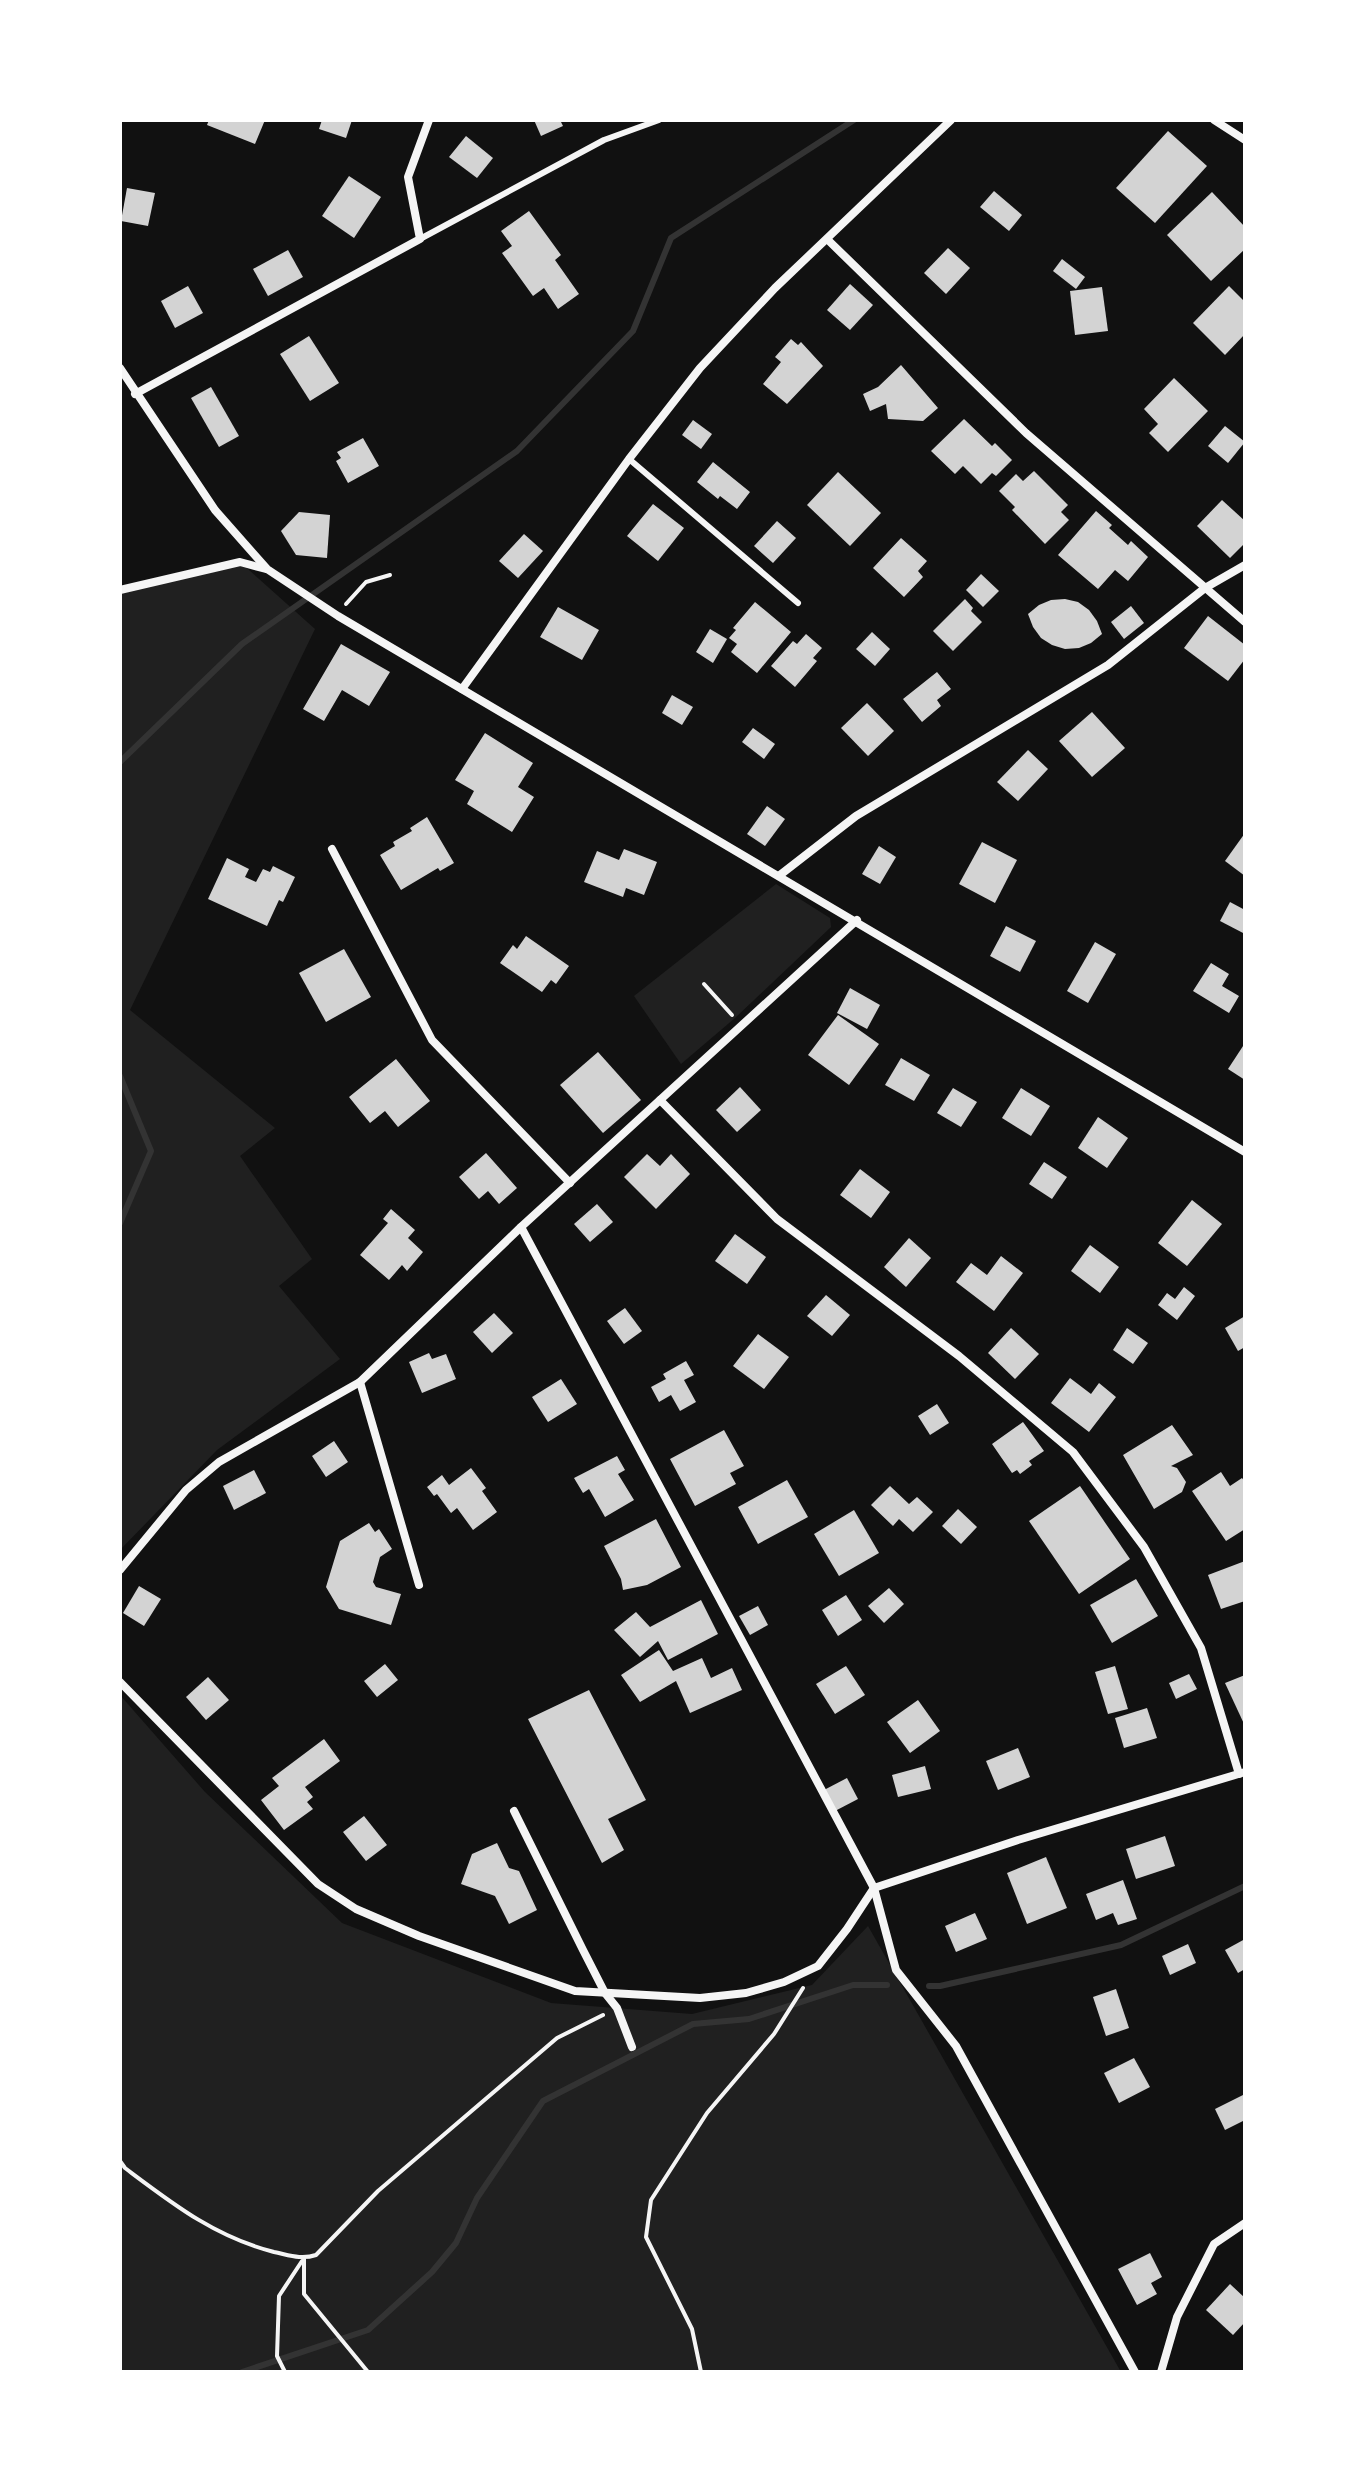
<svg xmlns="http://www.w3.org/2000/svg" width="1365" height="2492" font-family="Helvetica,sans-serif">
<rect width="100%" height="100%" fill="#111"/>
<g fill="#202020">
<polygon points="240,562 315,629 130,1010 275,1128 240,1156 312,1259 279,1286 340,1359 217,1450 120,1550 120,590"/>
<polygon points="776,884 830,918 831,927 735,1018 681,1064 634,996"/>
<polygon points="120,1695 205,1792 342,1923 551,2003 692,2014 812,1985 868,1926 1121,2372 120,2372"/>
</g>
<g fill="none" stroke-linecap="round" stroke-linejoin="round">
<g stroke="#333" stroke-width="6">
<polyline points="120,762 242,644 517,451 633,331 671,238 854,120"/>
<polyline points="120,1076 151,1151 120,1223"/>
<polyline points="929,1986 940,1986 1121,1945 1245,1886"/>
<polyline points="242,2372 368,2330 432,2272 456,2243 477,2198 543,2101 693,2024 749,2019 853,1985 887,1985"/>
</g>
</g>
<g fill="#d3d3d3">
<polygon points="209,120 265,120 255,144 207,125"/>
<polygon points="322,120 352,120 346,138 319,129"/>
<polygon points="534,120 560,120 563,126 541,136"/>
<polygon points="1168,131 1207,166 1155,223 1116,188"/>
<polygon points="466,136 493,158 477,178 449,157"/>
<polygon points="349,176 381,197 354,238 322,216"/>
<polygon points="127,188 155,193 148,226 121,221"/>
<polygon points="994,191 1022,215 1009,231 980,207"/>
<polygon points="1212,192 1245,227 1245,249 1211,281 1167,235"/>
<polygon points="529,211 561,255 555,260 579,294 558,309 544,288 533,296 502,253 512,246 501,231"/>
<polygon points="948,248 970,268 946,294 924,273"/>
<polygon points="288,250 303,277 268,296 253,269"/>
<polygon points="1062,259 1085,277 1076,289 1053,271"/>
<polygon points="850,284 873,305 850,330 827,310"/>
<polygon points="188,286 203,313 175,328 161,301"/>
<polygon points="1229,286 1245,302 1245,334 1225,355 1193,323"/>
<polygon points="1102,287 1108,331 1075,335 1070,291"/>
<polygon points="309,336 339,383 310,401 280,354"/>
<polygon points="791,339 798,345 801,342 823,366 787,404 763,384 781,362 775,357"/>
<polygon points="901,365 938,408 923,421 888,419 886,404 870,411 863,394 878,387"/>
<polygon points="1174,378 1208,411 1168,452 1149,433 1158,424 1144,409"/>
<polygon points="211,387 239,436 219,447 191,398"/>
<polygon points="964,419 992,446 995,443 1012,460 996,476 992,473 981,484 963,466 955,474 931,451"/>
<polygon points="693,420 712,434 701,449 682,435"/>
<polygon points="1225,426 1245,442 1228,463 1208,446"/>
<polygon points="363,438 379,466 348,483 336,461 341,458 337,452"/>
<polygon points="713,462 750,492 737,509 720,496 718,499 697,482"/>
<polygon points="1034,471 1068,505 1061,512 1069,520 1045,544 1012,510 1015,507 999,491 1016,474 1023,481"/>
<polygon points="838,472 881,513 850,546 807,505"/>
<polygon points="1222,500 1245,521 1245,543 1230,558 1197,526"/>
<polygon points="653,504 684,528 658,561 627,536"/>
<polygon points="1096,511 1112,525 1109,528 1128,545 1131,541 1148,557 1128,581 1115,570 1098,589 1058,555"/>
<polygon points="299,512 330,515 327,558 296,555 281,531"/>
<polygon points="777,521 796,538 773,563 754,546"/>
<polygon points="524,534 543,551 518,578 499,561"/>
<polygon points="901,538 927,561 918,571 923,577 904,597 873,568"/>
<polygon points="981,574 999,591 983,607 966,590"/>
<polygon points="965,599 973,608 971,611 982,622 953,651 933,631"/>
<polygon points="1065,599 1078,602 1089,610 1097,621 1102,634 1091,643 1079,648 1065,649 1052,645 1041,638 1033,627 1028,614 1039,605 1051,600"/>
<polygon points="755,602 791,632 757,673 731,652 737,644 729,638 736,630 733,628"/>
<polygon points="1131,606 1144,623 1124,639 1111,622"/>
<polygon points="558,607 599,630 582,660 540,637"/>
<polygon points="1208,616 1245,645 1245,659 1228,681 1184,648"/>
<polygon points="710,629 727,639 713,663 696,652"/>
<polygon points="872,632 890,649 875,666 856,649"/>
<polygon points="806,634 822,648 813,658 817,661 795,687 771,666 793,641 797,644"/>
<polygon points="341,644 390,672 369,706 342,690 324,721 303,709"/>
<polygon points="937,672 951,689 937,700 941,706 922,722 903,699"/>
<polygon points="672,695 693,707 682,725 662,713"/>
<polygon points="867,703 894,731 868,756 841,728"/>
<polygon points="1092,712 1125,748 1092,777 1059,741"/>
<polygon points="753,728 775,744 764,759 742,742"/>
<polygon points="485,733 533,763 518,787 534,797 512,832 467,804 474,791 455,780"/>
<polygon points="1028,750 1048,769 1018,801 997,782"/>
<polygon points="767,806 785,819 765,846 747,834"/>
<polygon points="427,817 454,863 440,871 438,868 401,890 380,855 395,846 393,842 412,831 410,828"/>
<polygon points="1245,833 1245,876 1225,861"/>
<polygon points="982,842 1017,860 995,903 959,884"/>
<polygon points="879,846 896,857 880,884 862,874"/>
<polygon points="624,849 657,862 644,895 626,888 623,897 584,882 597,851 619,860"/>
<polygon points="227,858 249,869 245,877 256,882 263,869 270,872 273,866 295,877 283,902 279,900 267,926 208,899"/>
<polygon points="1230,902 1245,910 1245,934 1220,921"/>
<polygon points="1006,926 1036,941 1020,972 990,956"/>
<polygon points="526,936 569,966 556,984 551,980 542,992 500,963 513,945 517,949"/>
<polygon points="1095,942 1116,954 1088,1003 1067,991"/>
<polygon points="344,949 371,997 326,1022 299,973"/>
<polygon points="1211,963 1229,974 1222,986 1239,996 1229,1013 1193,991"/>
<polygon points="850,988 880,1005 867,1029 837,1013"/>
<polygon points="838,1015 879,1044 849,1085 808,1055"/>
<polygon points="1245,1043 1245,1080 1228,1069"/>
<polygon points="598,1052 641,1100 603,1133 560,1085"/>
<polygon points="901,1058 930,1075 914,1101 885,1085"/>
<polygon points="396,1059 430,1101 398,1127 385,1111 370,1123 349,1097"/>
<polygon points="740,1087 761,1110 737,1132 716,1110"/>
<polygon points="953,1088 977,1102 961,1127 937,1113"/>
<polygon points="1021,1088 1050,1106 1031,1136 1002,1118"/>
<polygon points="1098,1117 1128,1138 1107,1168 1078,1148"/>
<polygon points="486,1153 517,1188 499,1204 488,1191 479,1199 459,1177"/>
<polygon points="647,1154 660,1166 671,1154 690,1174 656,1209 624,1177"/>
<polygon points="1044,1162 1067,1177 1052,1199 1029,1184"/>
<polygon points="860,1169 890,1192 871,1218 840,1195"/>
<polygon points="1192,1200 1222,1224 1187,1266 1158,1243"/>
<polygon points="597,1204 613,1222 590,1242 574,1224"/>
<polygon points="391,1209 415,1230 408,1238 423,1252 407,1271 402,1265 389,1280 360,1255 388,1223 383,1219"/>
<polygon points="735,1234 766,1257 747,1284 715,1261"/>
<polygon points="909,1238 931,1258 906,1287 884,1267"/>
<polygon points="1090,1245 1119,1267 1100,1293 1071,1271"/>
<polygon points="1001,1256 1023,1273 994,1311 956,1282 971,1263 987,1275"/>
<polygon points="1184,1287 1195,1296 1177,1320 1158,1305 1167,1293 1175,1299"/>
<polygon points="826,1295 850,1315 832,1336 807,1316"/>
<polygon points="625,1308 642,1331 624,1344 607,1321"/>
<polygon points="494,1313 513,1333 492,1353 473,1332"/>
<polygon points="1245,1316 1245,1347 1238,1351 1225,1328"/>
<polygon points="1011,1328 1039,1354 1015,1379 988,1353"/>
<polygon points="1127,1328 1148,1343 1133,1364 1113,1350"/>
<polygon points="758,1334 789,1357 764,1389 733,1366"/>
<polygon points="429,1353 432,1359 446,1354 456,1379 422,1393 409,1362"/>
<polygon points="686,1361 694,1375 684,1380 696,1402 680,1411 671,1395 659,1402 651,1387 666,1379 663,1374"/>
<polygon points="1070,1378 1091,1394 1099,1383 1116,1397 1089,1432 1051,1403"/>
<polygon points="561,1379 577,1404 548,1422 532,1397"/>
<polygon points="937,1404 949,1423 930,1435 918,1416"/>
<polygon points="1023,1422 1044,1451 1029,1461 1032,1465 1020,1474 1017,1470 1012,1473 992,1444"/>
<polygon points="1172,1425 1193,1455 1171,1466 1177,1468 1186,1482 1182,1492 1154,1509 1123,1455"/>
<polygon points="724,1430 744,1466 730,1473 736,1484 695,1506 670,1459"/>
<polygon points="334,1441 348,1462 326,1477 312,1456"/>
<polygon points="617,1456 625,1470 618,1474 634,1500 605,1517 589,1489 583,1493 574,1478"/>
<polygon points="471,1468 486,1488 482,1491 497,1512 473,1530 457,1508 451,1513 437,1494 434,1496 427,1487 442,1475 449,1485"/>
<polygon points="254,1470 266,1493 234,1510 223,1486"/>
<polygon points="1221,1472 1230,1486 1242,1478 1245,1482 1245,1529 1226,1541 1192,1491"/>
<polygon points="787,1480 808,1517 758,1544 738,1507"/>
<polygon points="890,1486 909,1504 917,1497 933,1512 913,1532 899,1519 893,1526 871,1505"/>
<polygon points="1080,1486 1130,1559 1079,1594 1029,1521"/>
<polygon points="958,1509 977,1527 961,1544 942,1526"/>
<polygon points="854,1510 879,1553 839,1576 814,1534"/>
<polygon points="656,1519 681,1567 647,1585 623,1590 621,1579 604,1546"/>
<polygon points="369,1523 375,1532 379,1529 392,1549 380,1557 373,1582 376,1587 401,1594 391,1625 339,1609 326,1587 340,1541"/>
<polygon points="1245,1561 1245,1601 1221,1609 1208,1575"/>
<polygon points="1136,1579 1158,1616 1112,1643 1090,1605"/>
<polygon points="139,1586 161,1599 144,1626 123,1613"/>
<polygon points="889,1588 904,1604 884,1623 868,1606"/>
<polygon points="846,1595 862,1620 838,1636 822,1610"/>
<polygon points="701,1600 718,1634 668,1660 658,1641 640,1657 614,1630 636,1612 650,1627"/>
<polygon points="758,1606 768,1625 750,1635 739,1616"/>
<polygon points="659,1650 673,1671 702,1658 711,1678 732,1668 742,1690 690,1713 676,1681 640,1702 621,1675"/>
<polygon points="385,1664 398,1680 377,1697 364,1681"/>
<polygon points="846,1666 865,1695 835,1714 816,1684"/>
<polygon points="1115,1666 1128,1709 1108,1714 1095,1672"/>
<polygon points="1189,1674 1197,1689 1176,1699 1169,1683"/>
<polygon points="1245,1675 1245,1726 1225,1683"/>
<polygon points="208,1677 229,1700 206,1720 186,1697"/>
<polygon points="589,1690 646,1800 608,1819 624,1850 602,1863 528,1719"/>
<polygon points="918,1700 940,1731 910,1753 887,1722"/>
<polygon points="1147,1708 1157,1738 1124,1748 1115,1718"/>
<polygon points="324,1739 340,1761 305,1787 313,1797 307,1802 313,1809 284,1830 261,1800 279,1786 272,1778"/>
<polygon points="1018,1748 1030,1777 998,1790 986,1761"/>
<polygon points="925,1766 931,1789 898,1797 892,1775"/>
<polygon points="847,1778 858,1799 835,1811 824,1790"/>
<polygon points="364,1816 387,1845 366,1861 343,1832"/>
<polygon points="1165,1836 1175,1866 1136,1879 1126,1849"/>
<polygon points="497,1843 509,1868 519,1871 537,1910 509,1924 495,1896 461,1884 472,1854"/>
<polygon points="1046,1857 1067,1908 1027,1924 1007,1873"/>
<polygon points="1123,1880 1137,1919 1118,1925 1113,1913 1096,1920 1086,1894"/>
<polygon points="975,1913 987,1939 956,1952 945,1926"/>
<polygon points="1245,1939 1245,1969 1238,1973 1225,1950"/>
<polygon points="1188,1944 1196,1963 1170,1975 1162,1956"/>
<polygon points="1116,1989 1129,2028 1106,2036 1093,1997"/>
<polygon points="1134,2058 1150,2087 1119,2103 1104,2073"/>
<polygon points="1245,2094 1245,2120 1225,2130 1215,2109"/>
<polygon points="1150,2253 1162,2277 1151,2283 1157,2294 1137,2305 1118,2269"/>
<polygon points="1230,2284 1245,2298 1245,2322 1233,2335 1206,2310"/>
</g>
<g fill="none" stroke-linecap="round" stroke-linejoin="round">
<g stroke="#f5f5f5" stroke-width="4">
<polyline points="346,604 366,582 390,575"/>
<polyline points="704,984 732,1015"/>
<path d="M 120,2161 L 125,2168 C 173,2204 215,2237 274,2252 C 289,2255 301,2260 316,2255 L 378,2191 L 557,2038 L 603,2015"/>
<polyline points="304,2259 304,2294 368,2372"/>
<polyline points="285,2372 277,2356 279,2296 302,2261"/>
<polyline points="701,2372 692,2329 646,2237 651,2200 707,2113 774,2034 803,1988"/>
</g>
<g stroke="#f5f5f5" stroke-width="6">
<polyline points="420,239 604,140 659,120"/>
<polyline points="629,459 798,603"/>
</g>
<g stroke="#f5f5f5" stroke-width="8">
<polyline points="1214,120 1245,140"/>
<polyline points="828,240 1026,433 1245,622"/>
<polyline points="120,368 215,510 267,569 338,616 1245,1152"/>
<polyline points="135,394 420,239 408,177 429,120"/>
<polyline points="120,590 240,562 266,569"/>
<polyline points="462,689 629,459 700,368 775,288 951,120"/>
<polyline points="332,849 432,1040 570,1183"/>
<polyline points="780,875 856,816 1108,665 1205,588 1245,565"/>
<polyline points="660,1100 777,1219 959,1356 1073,1452 1144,1547 1201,1648 1239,1774"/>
<polyline points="521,1227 874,1888 896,1970 956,2046 1135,2372"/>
<polyline points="360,1382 419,1585"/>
<polyline points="120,1570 186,1490 219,1462 360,1382 521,1227 857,920"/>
<polyline points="120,1682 318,1884 356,1909 419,1936 575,1991 700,1998 746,1993 784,1982 818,1966 847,1929 874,1888"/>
<polyline points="514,1811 583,1950 605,1993 617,2008 632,2047"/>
<polyline points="874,1888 1018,1840 1245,1772"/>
<polyline points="1161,2372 1177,2317 1214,2244 1245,2223"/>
</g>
</g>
<rect width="1365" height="2492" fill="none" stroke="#ffffff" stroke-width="244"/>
</svg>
